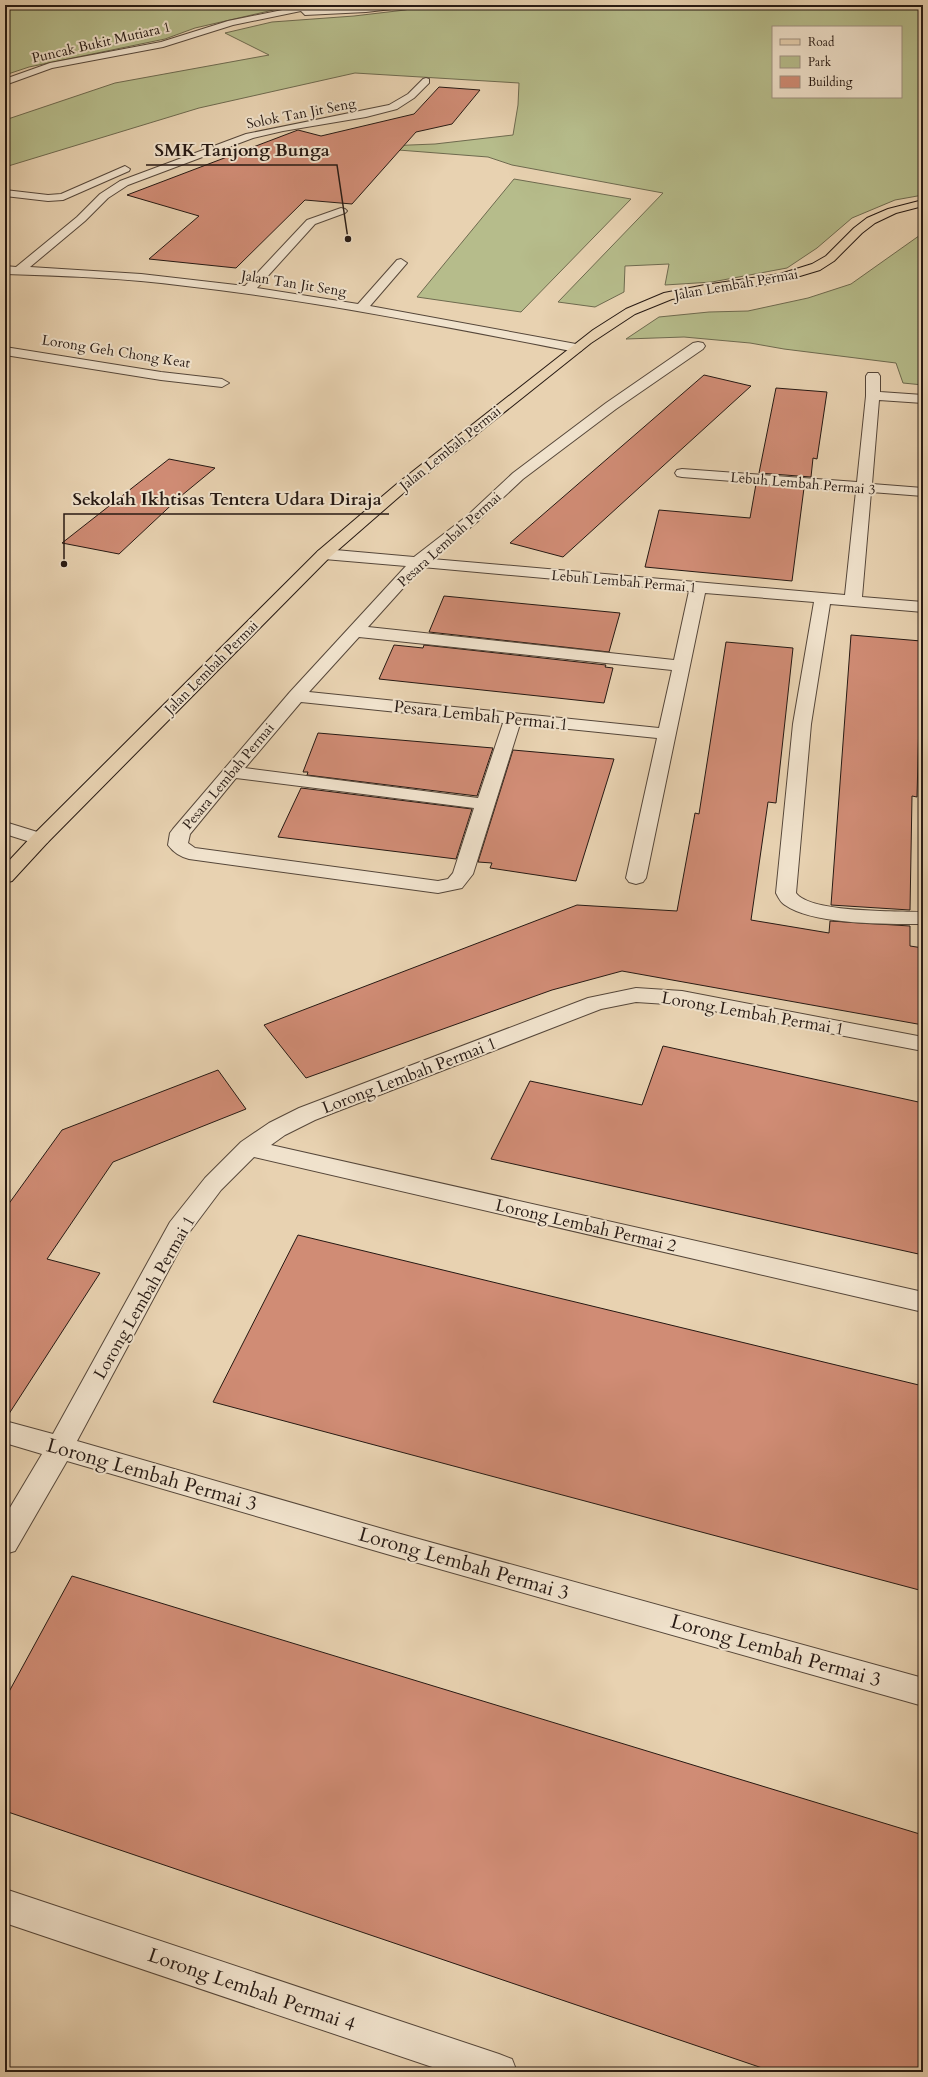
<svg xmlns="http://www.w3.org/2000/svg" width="928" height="2077" font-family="Cardo,serif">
<rect width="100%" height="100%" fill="#e8d2b1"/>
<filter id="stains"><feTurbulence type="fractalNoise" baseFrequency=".005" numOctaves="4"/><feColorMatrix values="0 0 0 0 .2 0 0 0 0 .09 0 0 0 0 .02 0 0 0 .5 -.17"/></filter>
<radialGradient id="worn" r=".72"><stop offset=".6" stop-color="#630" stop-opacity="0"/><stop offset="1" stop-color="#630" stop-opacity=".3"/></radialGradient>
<g fill="#b6bc8b" stroke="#6e6a4f" fill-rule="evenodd">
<polygon points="5,5 295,5 195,28 165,39 29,67 5,75"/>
<path d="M 427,5 L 923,5 L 923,195 L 895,200 L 852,218 L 817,248 L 787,268 L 712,282 L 665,285 L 669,264 L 625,266 L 624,292 L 595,307 L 558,302 L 663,193 L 512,165 L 488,157 L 360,147 L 435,144 L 513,135 L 518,105 L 519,83 L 355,73 L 199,108 L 5,167 L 5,120 L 115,83 L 269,55 L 225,33 L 272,22 L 354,16 L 405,10 ZM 773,27 L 901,27 L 901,97 L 773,97 Z"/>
<polygon points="514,179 631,199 521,312 417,297"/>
<polygon points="923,233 923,385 903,383 896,363 784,349 750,343 684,337 626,339 659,317 709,312 748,311 808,298 851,284"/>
</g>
<g fill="#d08c75" stroke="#261913">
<polygon points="439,87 480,90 452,124 416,132 352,204 305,200 236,268 149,259 199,216 127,195 298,130 321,136 414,114"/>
<polygon points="704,375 751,386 563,557 510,543"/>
<polygon points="776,388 827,392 817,459 813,458 811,477 759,473"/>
<polygon points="169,459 215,468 181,496 119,554 62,543"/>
<polygon points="756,484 804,488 792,581 645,567 659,510 750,518"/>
<polygon points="444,596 620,613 609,652 429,632"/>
<polygon points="851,635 921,641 917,797 912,796 910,910 831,905"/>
<polygon points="726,642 793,648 776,803 768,802 751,920 829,933 830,921 910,926 910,946 923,948 923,1025 622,971 552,990 306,1078 264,1025 577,905 677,911 695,813 699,814"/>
<polygon points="394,645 423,648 424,645 606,665 605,667 613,668 604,703 379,679"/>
<polygon points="318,733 493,748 477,796 307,775 308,772 303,772"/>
<polygon points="513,750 614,759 576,881 490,868 492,863 478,862"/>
<polygon points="301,788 472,809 456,859 278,837"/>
<polygon points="663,1046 923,1103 923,1255 491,1159 530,1081 642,1105"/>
<polygon points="218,1070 246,1109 113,1162 47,1259 100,1273 5,1420 5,1209 62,1130"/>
<polygon points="298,1235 923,1386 923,1591 213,1402"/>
<polygon points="72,1576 923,1835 923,2072 774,2072 5,1811 5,1699"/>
</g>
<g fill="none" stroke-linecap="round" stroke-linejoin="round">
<defs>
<g id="minor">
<polygon points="307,5 324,5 313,9 404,5 400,8 366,12 305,15 301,11 233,25 163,47 52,68 5,85 5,79 50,63 161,42 228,21"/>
<path d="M 426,78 L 429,79 L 429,83 L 414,98 L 397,109 L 366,117 L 283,131 L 253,138 L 128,185 L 108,198 L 85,221 L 30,267 L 141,274 L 245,286 L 307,220 L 341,208 L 345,209 L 347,211 L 345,213 L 315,224 L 257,288 L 358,304 L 397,260 L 401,259 L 407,263 L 370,306 L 576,344 L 581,345 L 583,348 L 581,351 L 576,352 C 447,327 317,301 186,286 C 126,278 65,276 5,274 L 5,266 L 16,267 L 77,217 L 100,194 L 120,181 L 246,134 L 389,105 L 408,94 L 423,79 Z"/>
<polygon points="125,166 130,169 129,171 63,200 48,201 5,196 5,190 48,195 61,194"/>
<path d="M 698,342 L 703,343 L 705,346 L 703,349 L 616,409 L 523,479 L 477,522 L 432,559 L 845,595 L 856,491 L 682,477 L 677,476 L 675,473 L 677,470 L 682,469 L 857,482 L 866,396 L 866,376 L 868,373 L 878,373 L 880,376 L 880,392 L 923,395 L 923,403 L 879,400 L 872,484 L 923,488 L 923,496 L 871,492 L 862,597 L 923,602 L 923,612 L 830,604 L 811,724 L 796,893 C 810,913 898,911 923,912 L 923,924 C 888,924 813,925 785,905 C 781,903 778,897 776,893 L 793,724 L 814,602 L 705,593 L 646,878 L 643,882 L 636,884 L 629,882 L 626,878 L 657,738 L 520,724 L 473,874 L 462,888 L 438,893 L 189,859 C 181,857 173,852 168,845 L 170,833 L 173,829 L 290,692 L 406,566 L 324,559 L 318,557 L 316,554 L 318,551 L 324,549 L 414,557 L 467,516 L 513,473 L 606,403 L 693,343 ZM 422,567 L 689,591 L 674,660 L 368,627 ZM 359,637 L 672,670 L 659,728 L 309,692 ZM 301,702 L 503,723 L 478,798 L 245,768 ZM 236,778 L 474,808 L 453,873 L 448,879 L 438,881 L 195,848 L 188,843 L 190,834 Z"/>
<polygon points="5,347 161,372 222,379 229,383 222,387 161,380 5,355"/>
<polygon points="5,822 47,835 50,839 47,843 40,845 5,834"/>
<polygon points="636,988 682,991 923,1037 923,1051 682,1005 636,1002 601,1009 315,1120 285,1135 271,1145 923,1292 923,1312 254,1157 221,1190 188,1234 77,1441 397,1533 923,1678 923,1706 397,1557 67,1461 15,1551 5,1554 5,1516 42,1454 5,1443 5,1421 53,1434 170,1222 205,1178 241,1142 269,1123 299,1108 588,998"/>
<polygon points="5,1889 499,2054 512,2059 517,2072 447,2072 5,1923"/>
</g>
<polygon id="major" points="923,200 923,206 896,213 875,223 862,233 834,261 820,270 780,282 672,299 635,314 591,343 408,489 330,557 47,843 12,881 5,883 5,865 33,835 318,551 398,483 593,330 626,309 664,293 705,285 780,274 812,264 826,256 854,228 867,218 888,209"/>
</defs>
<use href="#minor" stroke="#56473a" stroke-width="2"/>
<use href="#major" stroke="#261913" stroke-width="2"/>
<use href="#minor" fill="#f0e2cc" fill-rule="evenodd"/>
<use href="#major" fill="#e8d2b1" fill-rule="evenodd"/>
</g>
<g text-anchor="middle" stroke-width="4" stroke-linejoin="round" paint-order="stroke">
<g font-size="14" fill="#261913" stroke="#f0e2cc">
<text transform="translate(101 42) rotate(-13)" y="5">Puncak Bukit Mutiara 1</text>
<text transform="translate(301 113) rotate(-11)" y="5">Solok Tan Jit Seng</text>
<text transform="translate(294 283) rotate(9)" y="5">Jalan Tan Jit Seng</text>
<text transform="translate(736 284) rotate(-10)" y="5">Jalan Lembah Permai</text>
<text transform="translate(116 351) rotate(9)" y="5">Lorong Geh Chong Keat</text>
<text transform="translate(450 448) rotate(-39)" y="5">Jalan Lembah Permai</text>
<text transform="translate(803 483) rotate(5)" y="5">Lebuh Lembah Permai 3</text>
<text transform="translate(449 539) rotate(-42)" y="5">Pesara Lembah Permai</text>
<text transform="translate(624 581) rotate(5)" y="5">Lebuh Lembah Permai 1</text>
<text transform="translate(211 667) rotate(-45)" y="5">Jalan Lembah Permai</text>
<text transform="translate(228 776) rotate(-50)" y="5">Pesara Lembah Permai</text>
</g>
<g font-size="17" fill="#261913" stroke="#f0e2cc">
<text transform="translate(481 715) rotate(6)" y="6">Pesara Lembah Permai 1</text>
<text transform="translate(753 1013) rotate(10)" y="6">Lorong Lembah Permai 1</text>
<text transform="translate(409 1075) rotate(-21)" y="6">Lorong Lembah Permai 1</text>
<text transform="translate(586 1225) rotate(13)" y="6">Lorong Lembah Permai 2</text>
<text transform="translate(144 1297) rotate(-60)" y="6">Lorong Lembah Permai 1</text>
</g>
<g font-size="20" fill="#261913" stroke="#f0e2cc">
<text transform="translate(152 1474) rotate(16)" y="7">Lorong Lembah Permai 3</text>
<text transform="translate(464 1563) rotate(16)" y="7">Lorong Lembah Permai 3</text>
<text transform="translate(776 1650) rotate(16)" y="7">Lorong Lembah Permai 3</text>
<text transform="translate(252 1989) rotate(19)" y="7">Lorong Lembah Permai 4</text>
</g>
</g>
<path fill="none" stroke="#261913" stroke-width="1.5" d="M348 239L337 165H146M64 564L64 514H389"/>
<g fill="#261913" stroke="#f0e2cc" stroke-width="1.5">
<circle cx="348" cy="239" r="4"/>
<circle cx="64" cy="564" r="4"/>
</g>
<g font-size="18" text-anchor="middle" font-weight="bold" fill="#261913" stroke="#f0e2cc" stroke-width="4" stroke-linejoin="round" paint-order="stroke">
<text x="242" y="156">SMK Tanjong Bunga</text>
<text x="227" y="505">Sekolah Ikhtisas Tentera Udara Diraja</text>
</g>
<rect width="928" height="2077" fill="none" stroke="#e8d2b1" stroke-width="20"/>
<rect x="6" y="6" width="916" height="2065" fill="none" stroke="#261913" stroke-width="2"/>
<rect x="10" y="10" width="908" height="2057" fill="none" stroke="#261913"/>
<rect x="772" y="26" width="130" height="72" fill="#f0e2cc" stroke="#9f9282"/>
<rect x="780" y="39" width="20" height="6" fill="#e8d2b1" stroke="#9f9282"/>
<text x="808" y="46" font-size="12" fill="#261913">Road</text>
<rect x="780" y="56" width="20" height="12" fill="#b6bc8b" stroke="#9f9282"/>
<text x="808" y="66" font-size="12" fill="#261913">Park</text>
<rect x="780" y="76" width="20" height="12" fill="#d08c75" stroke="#9f9282"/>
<text x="808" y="86" font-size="12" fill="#261913">Building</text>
<rect width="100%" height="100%" filter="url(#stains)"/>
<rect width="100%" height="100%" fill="url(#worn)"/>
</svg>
